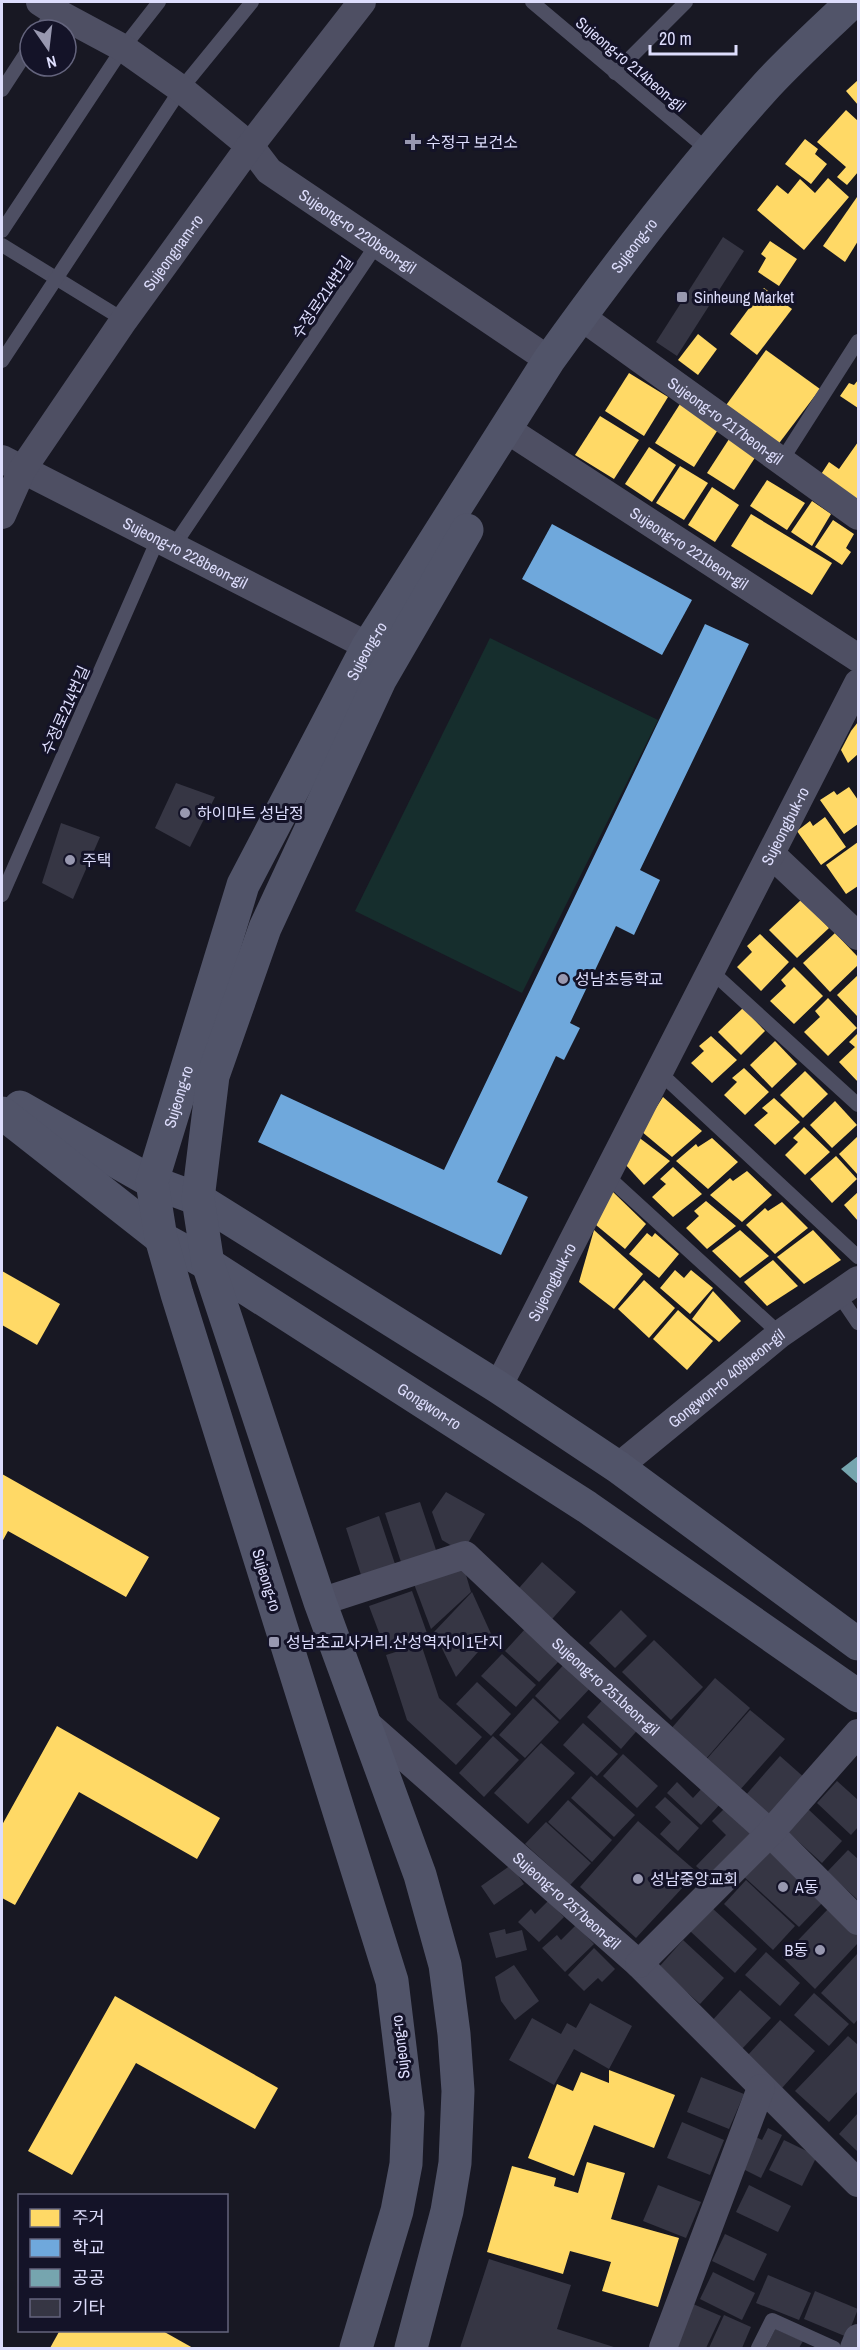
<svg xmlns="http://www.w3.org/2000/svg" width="860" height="2350" font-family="'Archivo Narrow','Noto Sans KR',sans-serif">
<rect width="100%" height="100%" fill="#181823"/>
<polygon fill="#162e2d" points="490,638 658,720 522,993 355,911"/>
<g fill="#ffd966">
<polygon points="858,80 858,105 846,91"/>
<polygon points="846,110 858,121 858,172 847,185 837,177 846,167 817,142"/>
<polygon points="805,139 818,149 815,154 827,164 811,184 785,164"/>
<polygon points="828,178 849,197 804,250 757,210 777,185 788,194 800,179 815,193"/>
<polygon points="857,197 858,199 858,241 845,262 823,246"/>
<polygon points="770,241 797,259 779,286 758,272 766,258 761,254"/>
<polygon points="764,288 792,309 757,355 730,334"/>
<polygon points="698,334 717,349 698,375 678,360"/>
<polygon points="766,350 820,389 777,446 724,408"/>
<polygon points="629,373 668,397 644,436 605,411"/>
<polygon points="858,380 858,408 840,396 849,383 854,385"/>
<polygon points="680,404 719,428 694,467 655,443"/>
<polygon points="600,416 639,440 614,479 575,455"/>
<polygon points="731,436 758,453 734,490 707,473"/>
<polygon points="858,442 858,508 818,479 829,462 839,469"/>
<polygon points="649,447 676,465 652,502 625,484"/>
<polygon points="680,466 708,483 684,520 656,503"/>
<polygon points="767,480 805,503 787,530 750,506"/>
<polygon points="712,487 739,505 715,542 688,525"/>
<polygon points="812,501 831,514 812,546 791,532"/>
<polygon points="751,514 832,563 812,595 731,546"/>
<polygon points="833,520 854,534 846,548 851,552 842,565 815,547"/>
<polygon points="858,722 858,754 848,763 841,750 851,731"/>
<polygon points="849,787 858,800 858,824 844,834 820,800 834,791 837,795"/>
<polygon points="825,817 846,847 821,865 797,831 810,821 813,826"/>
<polygon points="858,842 858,886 846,894 826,865"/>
<polygon points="802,899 829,928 797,958 769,930"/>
<polygon points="835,933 858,957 858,965 830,992 803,963"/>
<polygon points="760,934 789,962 761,991 737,967 752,952 747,946"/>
<polygon points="794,967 823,996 794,1024 770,1001 786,986 781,980"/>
<polygon points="858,975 858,1017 837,995"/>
<polygon points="828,998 857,1028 828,1056 804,1032 820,1017 815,1011"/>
<polygon points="743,1008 765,1031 741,1055 718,1032"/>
<polygon points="858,1033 858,1082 839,1062 855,1047 849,1042"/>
<polygon points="711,1036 737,1060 712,1083 691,1063 704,1051 699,1046"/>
<polygon points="775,1041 797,1064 772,1088 750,1065"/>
<polygon points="744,1068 769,1092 745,1115 724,1095 737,1082 732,1078"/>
<polygon points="805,1071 828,1094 803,1118 780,1095"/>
<polygon points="663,1097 702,1131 672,1157 641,1131"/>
<polygon points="774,1098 800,1122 775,1145 754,1125 768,1113 762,1108"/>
<polygon points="835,1101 857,1125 832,1148 810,1125"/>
<polygon points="804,1127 830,1152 805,1175 785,1155 798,1142 793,1138"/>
<polygon points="637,1136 670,1161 644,1185 625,1164"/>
<polygon points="858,1136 858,1175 839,1154"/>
<polygon points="712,1138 738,1162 708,1189 676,1161 696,1144 698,1147"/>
<polygon points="836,1156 857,1179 832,1203 810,1179"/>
<polygon points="673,1167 702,1194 673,1217 652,1197 666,1184 660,1179"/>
<polygon points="747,1171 772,1195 742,1222 710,1195 730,1178 733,1181"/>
<polygon points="612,1191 646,1224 625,1249 596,1225"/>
<polygon points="858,1192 858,1221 844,1205"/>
<polygon points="706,1201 736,1226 707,1249 686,1228 699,1216 694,1211"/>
<polygon points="782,1202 808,1228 775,1254 746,1225 765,1208 768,1211"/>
<polygon points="594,1230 643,1274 614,1309 579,1282"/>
<polygon points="740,1230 769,1256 740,1278 712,1251"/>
<polygon points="813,1230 841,1260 804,1284 777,1257"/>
<polygon points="647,1233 652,1237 655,1233 679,1254 659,1278 629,1254"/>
<polygon points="773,1260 798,1286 767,1306 744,1282"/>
<polygon points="675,1270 684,1278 691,1270 713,1288 690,1314 660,1288"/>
<polygon points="2,1271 60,1304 37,1345 2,1325"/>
<polygon points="644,1280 675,1308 649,1338 618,1309"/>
<polygon points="713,1291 741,1321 719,1342 692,1319"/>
<polygon points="678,1310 713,1341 687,1370 653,1339"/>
<polygon points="2,1474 149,1557 126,1597 8,1531 2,1542"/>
<polygon points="57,1726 220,1818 197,1859 79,1792 15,1905 2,1898 2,1825"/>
<polygon points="115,1996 278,2088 255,2129 136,2063 72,2175 28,2151"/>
<polygon points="609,2070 675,2095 654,2148 594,2125 574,2176 528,2158 557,2084 573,2091 581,2072 609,2083"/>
<polygon points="587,2162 625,2173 611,2219 679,2238 658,2307 602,2291 611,2262 570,2251 563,2274 487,2252 512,2166 556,2178 554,2186 578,2193"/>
<polygon points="60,2330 161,2330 193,2348 50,2348"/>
</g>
<g fill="#6fa8dc">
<polygon points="552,524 692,600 662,655 522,579"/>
<polygon points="705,624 749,644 640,870 660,880 634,935 616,926 570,1023 580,1028 564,1060 556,1056 497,1182 528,1197 501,1255 258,1142 281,1094 444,1170"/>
</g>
<polygon fill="#76a5af" points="858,1456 858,1484 841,1469"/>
<g fill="#363644">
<polygon points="723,237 744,251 677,356 656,342"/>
<polygon points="176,783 215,797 190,847 155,828"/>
<polygon points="61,823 100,837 73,899 42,883"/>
<polygon points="446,1492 485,1514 468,1543 452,1546 442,1540 432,1512"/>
<polygon points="420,1502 437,1553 402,1565 385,1513"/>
<polygon points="379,1516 396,1567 362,1578 346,1528"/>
<polygon points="542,1562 576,1592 546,1626 512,1596"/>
<polygon points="464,1568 471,1592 431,1629 414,1584"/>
<polygon points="412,1591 428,1636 386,1651 369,1606"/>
<polygon points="472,1592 492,1636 456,1677 434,1632"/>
<polygon points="621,1610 647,1636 615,1668 589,1643"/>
<polygon points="525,1629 560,1660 539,1682 505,1651"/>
<polygon points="654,1640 703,1687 671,1720 622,1672"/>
<polygon points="421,1644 439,1698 482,1737 456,1765 407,1720 386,1655"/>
<polygon points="502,1654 536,1685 516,1707 481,1676"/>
<polygon points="569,1659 595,1683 560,1720 535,1696"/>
<polygon points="715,1678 750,1708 705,1760 670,1730"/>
<polygon points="477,1682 511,1714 491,1736 456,1704"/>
<polygon points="607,1695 641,1726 621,1749 587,1717"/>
<polygon points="533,1698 559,1722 525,1758 499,1735"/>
<polygon points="750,1710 785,1739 739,1791 705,1761"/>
<polygon points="583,1723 618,1754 597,1776 563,1745"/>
<polygon points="493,1736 519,1760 484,1797 459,1773"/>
<polygon points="541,1743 575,1773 528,1824 494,1793"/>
<polygon points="623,1754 658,1786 637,1808 603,1776"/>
<polygon points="780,1756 806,1779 771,1819 745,1796"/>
<polygon points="591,1776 635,1815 614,1837 571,1798"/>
<polygon points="837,1781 858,1800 858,1827 851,1835 817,1803"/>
<polygon points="677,1782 693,1798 704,1786 722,1802 701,1825 667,1793"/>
<polygon points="665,1797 699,1828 678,1851 660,1834 671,1822 655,1807"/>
<polygon points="568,1800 612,1840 592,1862 548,1822"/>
<polygon points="728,1805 754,1831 709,1878 696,1866 726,1835 712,1821"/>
<polygon points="808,1809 842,1841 822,1863 788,1832"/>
<polygon points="638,1821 697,1872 636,1938 580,1887"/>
<polygon points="546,1822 591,1863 570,1885 525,1844"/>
<polygon points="767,1846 825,1900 799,1927 741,1874"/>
<polygon points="848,1850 858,1859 858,1900 827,1872"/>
<polygon points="511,1865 524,1884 494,1905 481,1886"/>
<polygon points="746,1880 795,1926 773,1950 724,1904"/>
<polygon points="548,1901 564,1917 539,1942 518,1922 531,1909 535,1914"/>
<polygon points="712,1908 757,1949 735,1973 690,1931"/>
<polygon points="829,1908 858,1935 858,1943 815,1989 782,1957"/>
<polygon points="576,1925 594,1944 565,1972 542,1948 557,1935 561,1940"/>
<polygon points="505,1929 506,1934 522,1930 527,1950 496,1958 489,1933"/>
<polygon points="683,1940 724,1978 700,2004 659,1967"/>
<polygon points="594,1948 615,1969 602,1982 598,1978 584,1991 568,1975"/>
<polygon points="766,1952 800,1983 780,2006 745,1975"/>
<polygon points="858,1953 858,2019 854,2024 821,1993"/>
<polygon points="514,1965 539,2001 515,2020 501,2001 495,1977"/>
<polygon points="740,1990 771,2018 741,2050 710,2023"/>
<polygon points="814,1993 849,2024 829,2046 794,2015"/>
<polygon points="590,2003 632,2026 609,2069 574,2049 554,2085 509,2060 532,2018 561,2034 567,2023 576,2028"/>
<polygon points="780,2020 815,2051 782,2088 747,2056"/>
<polygon points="848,2036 858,2045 858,2091 829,2122 795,2091"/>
<polygon points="701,2077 744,2094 729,2129 687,2112"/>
<polygon points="858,2113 858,2152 839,2134"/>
<polygon points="682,2122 724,2140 710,2175 667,2158"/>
<polygon points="768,2128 782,2135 761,2178 739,2167 754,2136 762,2140"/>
<polygon points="784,2140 817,2156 802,2186 769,2170"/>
<polygon points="658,2185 701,2202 686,2238 643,2221"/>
<polygon points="749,2185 791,2206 778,2232 736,2212"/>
<polygon points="725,2234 767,2254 754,2281 712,2261"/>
<polygon points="489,2259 571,2285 557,2329 617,2348 460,2348"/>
<polygon points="713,2272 755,2293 742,2320 700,2299"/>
<polygon points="768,2275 811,2293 799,2320 756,2303"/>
<polygon points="815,2291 858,2309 847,2337 804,2319"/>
<polygon points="693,2304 721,2316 706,2348 680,2348 674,2346"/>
<polygon points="724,2315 751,2327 742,2348 709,2348"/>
<polygon points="775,2329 803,2341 799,2348 766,2348"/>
</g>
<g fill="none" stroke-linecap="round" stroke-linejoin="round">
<g stroke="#4e4f63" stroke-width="14">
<polyline points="532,2 709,151"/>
<polyline points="41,30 55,9"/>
<polyline points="615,73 686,2"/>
<polyline points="2,90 30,47"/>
<polyline points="2,231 123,48 159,2"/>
<polyline points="2,245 124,320"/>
<polyline points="2,361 181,89 252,2"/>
<polyline points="782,460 858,341"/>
<polyline points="173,547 377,244"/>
<polyline points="2,895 158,539"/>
<polyline points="711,971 858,1105"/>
<polyline points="659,1072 858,1257"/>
<polyline points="606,1175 780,1334"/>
<polyline points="839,1295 858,1323"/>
<polyline points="758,2348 772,2320 834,2348"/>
</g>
<g stroke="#4e4f63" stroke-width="28">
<path id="s1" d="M 40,2 L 54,11 L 123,48 L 181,89 L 250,146 L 269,171 L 549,360"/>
<path id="s2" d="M 594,326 L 858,516"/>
<path id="s3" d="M 520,438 L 858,658"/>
<path id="s4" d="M 2,459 L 368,646"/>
<path id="s5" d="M 2,515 L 22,470 L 124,320 L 250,146 L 362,2"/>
<polyline points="772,855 858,936"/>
<path id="s6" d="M 498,1387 L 858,683"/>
<path id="s7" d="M 618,1467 L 780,1334 L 858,1280"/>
<path id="s8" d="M 320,1602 L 465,1555 L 561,1646 L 770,1833 L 858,1921"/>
<path id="s9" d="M 366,1723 L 639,1964 L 858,2183"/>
<polyline points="639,1964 770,1833 858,1733"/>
<polyline points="663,2348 761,2088"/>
<polyline points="854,2348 858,2338"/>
</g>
<g stroke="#515469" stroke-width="33">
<polyline points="20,1107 152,1182 198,1199 498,1387 618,1467 858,1644"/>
<path id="s10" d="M 2,1113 L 161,1238 L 208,1264 L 587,1507 L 858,1696"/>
<path id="s11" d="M 356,2348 L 397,2211 L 406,2164 L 408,2113 L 392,1981 L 177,1294 L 161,1238 L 152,1182 L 243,885 L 368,646 L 549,360 C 617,265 689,171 767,85 C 794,56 824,29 852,2"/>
<polyline points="411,2348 447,2211 455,2163 458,2091 454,2034 445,1965 420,1875 320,1602 208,1264 198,1199 213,1076 265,928 380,680 467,530"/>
</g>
</g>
<g fill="#9898b0" stroke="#141328" stroke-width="2">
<path d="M410 133h6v6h6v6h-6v6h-6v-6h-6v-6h6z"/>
<rect x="676" y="291" width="12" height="12" rx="3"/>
<circle cx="185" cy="813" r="6"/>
<circle cx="70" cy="860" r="6"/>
<circle cx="563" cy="979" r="6"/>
<rect x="268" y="1636" width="12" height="12" rx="3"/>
<circle cx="638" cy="1879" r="6"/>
<circle cx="783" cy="1887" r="6"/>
<circle cx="820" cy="1950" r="6"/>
</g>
<g text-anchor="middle" stroke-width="6" stroke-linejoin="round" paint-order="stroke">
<g font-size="16" fill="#ddddfc" stroke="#141328">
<text transform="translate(631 64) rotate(40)" y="6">Sujeong-ro 214beon-gil</text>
<text dy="6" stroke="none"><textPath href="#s1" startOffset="394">Sujeong-ro 220beon-gil</textPath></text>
<text dy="6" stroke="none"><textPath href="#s11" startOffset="2271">Sujeong-ro</textPath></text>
<text dy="6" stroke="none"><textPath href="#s5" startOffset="314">Sujeongnam-ro</textPath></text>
<text transform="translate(322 297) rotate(-56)" y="6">수정로214번길</text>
<text dy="6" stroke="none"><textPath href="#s2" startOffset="162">Sujeong-ro 217beon-gil</textPath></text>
<text dy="6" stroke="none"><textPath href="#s3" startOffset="202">Sujeong-ro 221beon-gil</textPath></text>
<text dy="6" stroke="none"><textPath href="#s4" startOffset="206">Sujeong-ro 228beon-gil</textPath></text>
<text dy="6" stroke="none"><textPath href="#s11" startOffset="1785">Sujeong-ro</textPath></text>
<text transform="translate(65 710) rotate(-66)" y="6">수정로214번길</text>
<text dy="6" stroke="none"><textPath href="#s6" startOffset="630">Sujeongbuk-ro</textPath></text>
<text dy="6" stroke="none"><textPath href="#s11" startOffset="1299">Sujeong-ro</textPath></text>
<text dy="6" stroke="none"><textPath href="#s6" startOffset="118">Sujeongbuk-ro</textPath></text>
<text dy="6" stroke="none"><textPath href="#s7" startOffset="140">Gongwon-ro 409beon-gil</textPath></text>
<text dy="6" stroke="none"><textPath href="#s10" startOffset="519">Gongwon-ro</textPath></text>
<text transform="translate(267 1580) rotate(73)" y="6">Sujeong-ro</text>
<text dy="6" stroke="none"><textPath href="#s8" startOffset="345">Sujeong-ro 251beon-gil</textPath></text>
<text dy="6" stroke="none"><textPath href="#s9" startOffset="268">Sujeong-ro 257beon-gil</textPath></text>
<text transform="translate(400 2047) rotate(-97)" y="6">Sujeong-ro</text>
</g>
<g font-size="16" fill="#ddddfc" stroke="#141328" text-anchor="start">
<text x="426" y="148">수정구 보건소</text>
<text x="694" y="303">Sinheung Market</text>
<text x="197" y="819">하이마트 성남정</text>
<text x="82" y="866">주택</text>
<text x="575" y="985">성남초등학교</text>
<text x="286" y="1648">성남초교사거리.산성역자이1단지</text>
<text x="650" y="1885">성남중앙교회</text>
<text x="795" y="1893">A동</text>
<text x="808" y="1956" text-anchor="end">B동</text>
</g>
</g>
<rect width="860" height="2350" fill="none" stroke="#ddddfc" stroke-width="6"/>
<rect x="18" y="2194" width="210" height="138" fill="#141328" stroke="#64647d" stroke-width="1.5"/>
<rect x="30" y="2209" width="30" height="18" fill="#ffd966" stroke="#64647d" stroke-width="1.5"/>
<text x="72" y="2224" font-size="18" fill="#ddddfc">주거</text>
<rect x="30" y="2239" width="30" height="18" fill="#6fa8dc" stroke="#64647d" stroke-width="1.5"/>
<text x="72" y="2254" font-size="18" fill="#ddddfc">학교</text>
<rect x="30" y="2269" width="30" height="18" fill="#76a5af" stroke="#64647d" stroke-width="1.5"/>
<text x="72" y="2284" font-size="18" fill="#ddddfc">공공</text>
<rect x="30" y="2299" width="30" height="18" fill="#363644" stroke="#64647d" stroke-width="1.5"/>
<text x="72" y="2314" font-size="18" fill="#ddddfc">기타</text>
<g transform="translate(48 48) rotate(166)"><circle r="28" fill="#141328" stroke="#64647d" stroke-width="1.5"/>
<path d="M0-4.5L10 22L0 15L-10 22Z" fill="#9898b0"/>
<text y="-9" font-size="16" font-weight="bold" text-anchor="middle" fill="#ddddfc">N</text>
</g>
<path d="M650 45v9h86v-9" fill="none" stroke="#ddddfc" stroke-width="3"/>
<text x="659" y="45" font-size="18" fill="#ddddfc" stroke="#141328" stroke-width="4.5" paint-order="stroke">20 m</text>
</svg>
